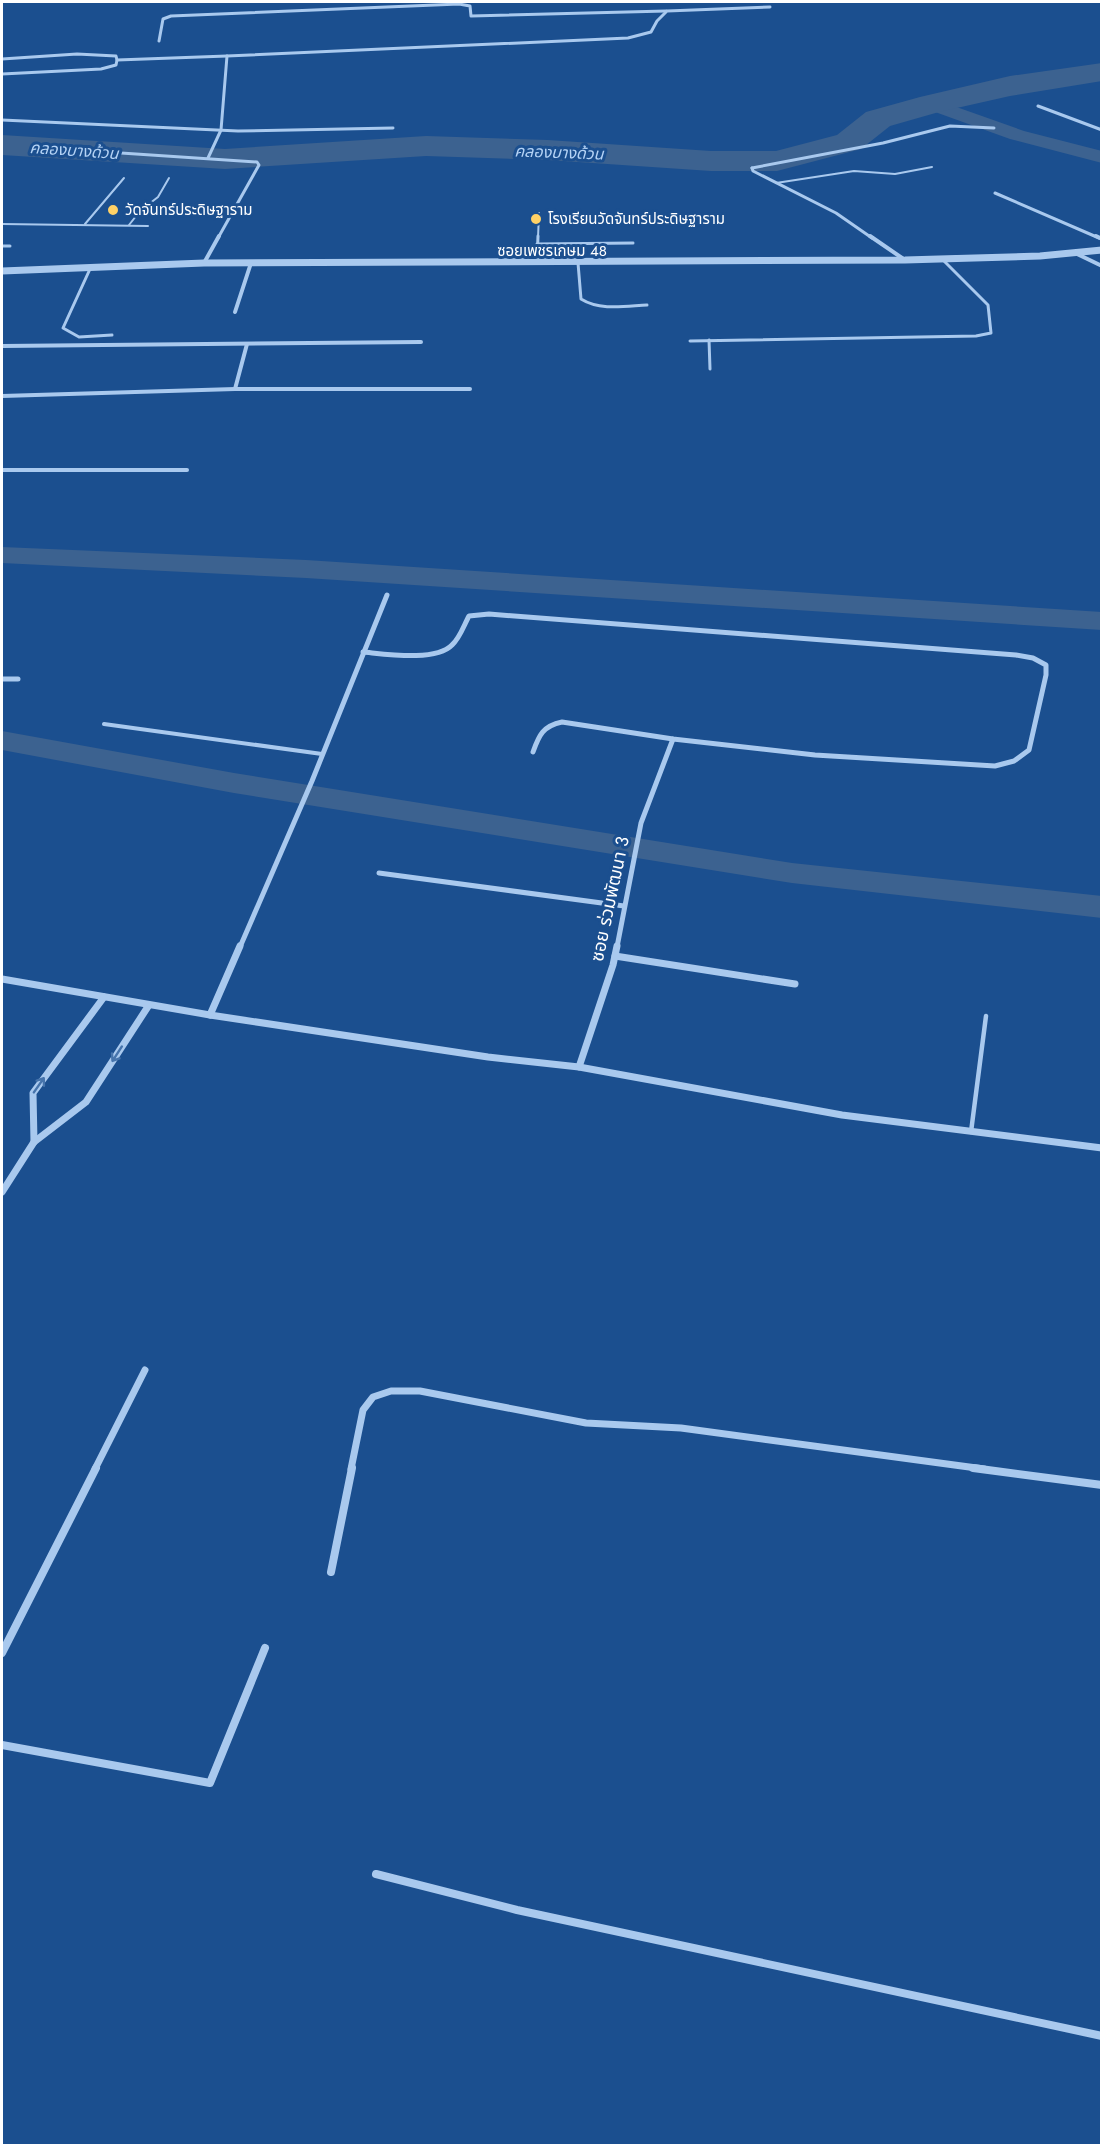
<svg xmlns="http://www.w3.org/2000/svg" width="1103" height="2147" font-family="Jost,'Noto Sans Thai',sans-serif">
<rect width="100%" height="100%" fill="#1b4f8f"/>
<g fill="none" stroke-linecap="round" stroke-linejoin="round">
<g fill="#3c6290" fill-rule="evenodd">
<polygon points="931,98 1024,131 1102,151 1102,163 1010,139 924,108 922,104 924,100"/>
<polygon points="2,547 306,560 1102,612 1102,630 306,578 2,563"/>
<polygon points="2,731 234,773 792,863 1102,896 1102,918 792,883 234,793 2,750"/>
</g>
<polygon fill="#3c6290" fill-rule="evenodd" points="1102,63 1102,81 1010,96 939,112 890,126 861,149 777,171 711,171 548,160 426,156 225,169 2,155 2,135 225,149 426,136 548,140 711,151 776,151 837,135 866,112 920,97 1010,76"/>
<g stroke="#a9c9ee" stroke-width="2">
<polyline points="776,183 854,171 895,174 932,167"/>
<polyline points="2,224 148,226"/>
<polyline points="85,224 124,178"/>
<polyline points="129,225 140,211 158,197 169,178"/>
<polyline points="538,238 539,213"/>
</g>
<g stroke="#a9c9ee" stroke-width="3">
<polyline points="537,244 633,243"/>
<polyline points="2,246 10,246"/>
<polyline points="537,262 538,236"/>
<path d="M 578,263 L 581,299 C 600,311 626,306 647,305"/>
<polyline points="90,269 63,328 79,337 112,335"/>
<polyline points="709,340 710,369"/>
<polyline points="690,341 976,336 991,333 988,305 943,260"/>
</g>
<polyline stroke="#a9c9ee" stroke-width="4" points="104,724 322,754"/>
<polyline stroke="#a9c9ee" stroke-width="4.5" points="971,1132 986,1016"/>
<g stroke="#a9c9ee" stroke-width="3">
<polyline points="159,41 163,19 171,16 459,4 470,6 471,16 666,11"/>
<polyline points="2,59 77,54 116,56 117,60 227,56"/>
<polyline points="2,74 101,69 116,65 117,60"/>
<polyline points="1038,106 1102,130"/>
<polyline points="2,120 238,131 393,128"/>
<polyline points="91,151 257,162 259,165 218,238"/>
<polyline points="208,158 221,130 227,56 628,38 651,32 657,21 667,11 770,7"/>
<polyline points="752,168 883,143 950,126 994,128"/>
<polyline points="752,168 753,171 836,213 872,238"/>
<polyline points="995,193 1099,238"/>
</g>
<g stroke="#a9c9ee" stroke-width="4">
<polyline points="870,236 905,260"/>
<polyline points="1096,236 1102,239"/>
<polyline points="1075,253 1102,266"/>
<polyline points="204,263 219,236"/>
<polyline points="235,312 251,263"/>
<polyline points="2,346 421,342"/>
<polyline points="235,389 247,344"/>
<polyline points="2,396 235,389 470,389"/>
<polyline points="2,470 187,470"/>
</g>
<g stroke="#a9c9ee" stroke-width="5">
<path d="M 363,652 C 385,654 436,662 452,645 C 460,638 464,625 469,616 L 489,614 L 1016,655 L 1033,658 L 1046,665 L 1046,675 L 1029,750 L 1014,761 L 995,766 L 815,755 L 673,739 L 562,722 C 543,726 539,735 533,752"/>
<polyline points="2,679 18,679"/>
<polyline points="379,873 624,906"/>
<polyline points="240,947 312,781 387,595"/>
<polyline points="617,947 641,823 673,739"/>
</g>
<g stroke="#a9c9ee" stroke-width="7">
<polyline points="615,956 795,984"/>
<polyline points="2,979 210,1015 488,1057 579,1067 842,1115 1102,1148"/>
<polyline points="210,1015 240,946"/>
<polyline points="579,1067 613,965 617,946"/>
<polyline points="34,1142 33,1093 104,997"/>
<polyline points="2,1192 34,1142 86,1102 149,1005"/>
<polyline points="95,1469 145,1370"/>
<polyline points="351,1469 363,1410 373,1397 391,1391 420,1391 586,1423 681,1428 984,1469"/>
</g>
<g stroke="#a9c9ee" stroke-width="8">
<polyline points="973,1468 1102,1485"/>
<polyline points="331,1572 352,1468"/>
<polyline points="2,1653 96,1468"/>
<polyline points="2,1745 210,1783 265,1648"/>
<polyline points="376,1874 517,1910 1102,2036"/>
</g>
<polyline stroke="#a9c9ee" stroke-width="7" points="2,271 204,263 905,260 1040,256 1102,250"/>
</g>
<defs><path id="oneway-shaft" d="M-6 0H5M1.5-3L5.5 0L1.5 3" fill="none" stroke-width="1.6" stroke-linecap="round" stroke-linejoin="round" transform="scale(1.5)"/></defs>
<g stroke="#4674ac">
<use href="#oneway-shaft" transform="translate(117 1054) rotate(123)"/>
<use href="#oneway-shaft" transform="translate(39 1085) rotate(-55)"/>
</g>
<g fill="#ffd166" stroke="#1b4f8f" stroke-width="2">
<circle cx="113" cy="210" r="6"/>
<circle cx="536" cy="219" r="6"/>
</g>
<g text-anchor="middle" stroke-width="6" stroke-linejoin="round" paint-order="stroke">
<g font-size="15" fill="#fff" stroke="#1b4f8f" text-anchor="start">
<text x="125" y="215">วัดจันทร์ประดิษฐาราม</text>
<text x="548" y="224">โรงเรียนวัดจันทร์ประดิษฐาราม</text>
</g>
<g font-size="15" fill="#fff" stroke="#1b4f8f">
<text x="552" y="256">ซอยเพชรเกษม 48</text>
</g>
<g font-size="16" font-style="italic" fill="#b5d3f5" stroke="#1b4f8f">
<text transform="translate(74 150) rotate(4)" y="6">คลองบางด้วน</text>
<text transform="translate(559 152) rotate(2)" y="6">คลองบางด้วน</text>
</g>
<g font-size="18" fill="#fff" stroke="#1b4f8f">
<text transform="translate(610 899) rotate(-78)" y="6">ซอย ร่วมพัฒนา 3</text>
</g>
</g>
<rect width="1103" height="2147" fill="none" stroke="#ffffff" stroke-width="6"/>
</svg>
